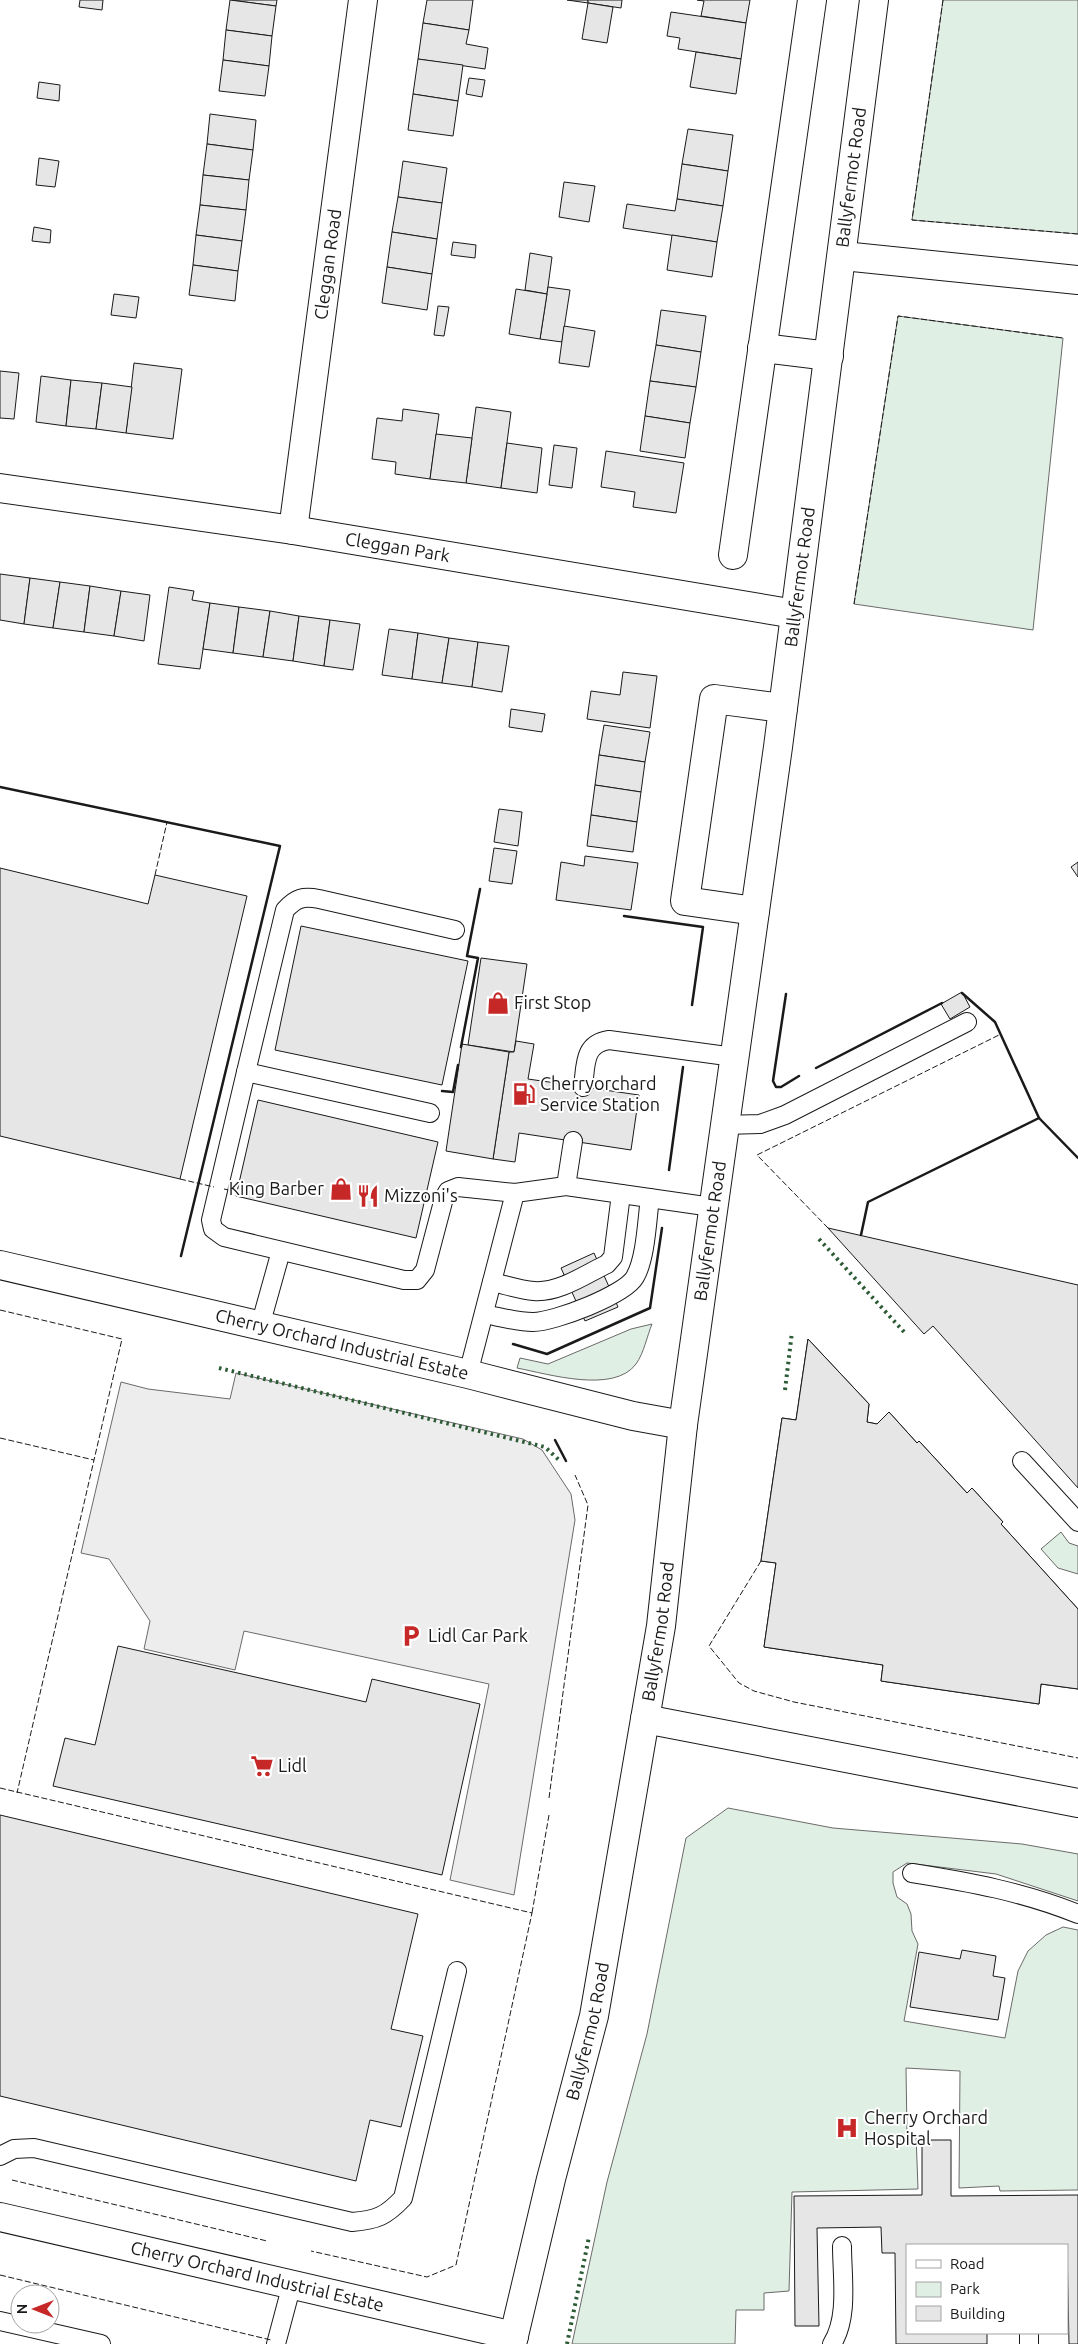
<svg xmlns="http://www.w3.org/2000/svg" width="1078" height="2344" font-family="Ubuntu,sans-serif">
<rect width="100%" height="100%" fill="#fff"/>
<g fill="#e0efe3" stroke="#6a6a6a">
<polygon points="943,0 1078,0 1078,234 912,220"/>
<polygon points="898,316 1063,338 1033,630 854,604"/>
<path d="M 652,1324 C 647,1336 644,1353 636,1364 C 614,1394 548,1374 517,1368 L 520,1358 L 548,1364 L 631,1329 Z"/>
<polygon points="1061,1532 1069,1543 1078,1546 1078,1574 1058,1568 1041,1549"/>
<polygon points="728,1808 833,1828 1022,1844 1078,1854 1078,1901 996,1874 907,1863 893,1872 893,1883 897,1897 907,1904 911,1914 912,1931 918,1944 904,2021 1005,2038 1018,1971 1028,1951 1046,1935 1063,1927 1078,1930 1078,2190 1000,2191 999,2186 959,2188 960,2071 906,2068 907,2134 916,2134 918,2189 792,2192 789,2291 764,2293 764,2310 736,2310 735,2344 572,2344 607,2182 647,2034 686,1838"/>
</g>
<polygon fill="#ededed" stroke="#6a6a6a" points="236,1373 523,1439 542,1450 571,1494 575,1520 514,1895 450,1880 489,1684 244,1631 235,1670 144,1649 150,1621 109,1559 81,1553 121,1382 148,1389 230,1399"/>
<g fill="#e6e6e6" stroke="#1a1a1a" fill-rule="evenodd">
<polygon points="80,0 103,0 102,10 79,7"/>
<polygon points="230,0 277,0 276,6"/>
<polygon points="230,0 276,6 272,36 226,30"/>
<polygon points="427,0 473,0 469,30 423,23"/>
<polygon points="567,0 588,0 588,3"/>
<polygon points="588,0 622,0 621,8 588,3"/>
<polygon points="697,0 750,0 746,23 701,16 704,1"/>
<polygon points="588,3 613,7 607,43 582,39"/>
<polygon points="671,12 746,23 741,59 678,49 680,38 667,36"/>
<polygon points="423,23 469,30 466,44 488,48 485,69 418,59"/>
<polygon points="226,30 272,36 269,66 223,60"/>
<polygon points="696,52 741,59 736,94 690,87"/>
<polygon points="418,59 463,65 458,101 413,94"/>
<polygon points="223,60 269,66 265,96 219,91"/>
<polygon points="469,78 485,80 482,97 466,94"/>
<polygon points="39,82 60,85 59,101 37,98"/>
<polygon points="413,94 458,101 453,136 408,130"/>
<polygon points="210,114 256,120 253,150 207,144"/>
<polygon points="688,129 733,135 728,171 682,164"/>
<polygon points="207,144 253,150 249,180 203,175"/>
<polygon points="39,158 59,161 55,187 36,185"/>
<polygon points="403,161 447,168 442,203 398,197"/>
<polygon points="682,164 728,171 723,206 677,199"/>
<polygon points="203,175 249,180 246,210 200,205"/>
<polygon points="564,182 595,186 589,222 559,217"/>
<polygon points="398,197 442,203 437,239 392,232"/>
<polygon points="677,199 723,206 717,242 623,228 627,204 675,211"/>
<polygon points="200,205 246,210 242,241 196,235"/>
<polygon points="34,227 51,230 50,243 32,241"/>
<polygon points="392,232 437,239 432,274 387,267"/>
<polygon points="196,235 242,241 238,271 193,265"/>
<polygon points="672,235 717,242 712,277 667,270"/>
<polygon points="453,242 476,245 475,258 451,255"/>
<polygon points="530,253 552,257 547,294 525,290"/>
<polygon points="193,265 238,271 235,301 189,295"/>
<polygon points="387,267 432,274 427,310 382,303"/>
<polygon points="548,287 570,290 562,342 540,339"/>
<polygon points="516,289 547,294 540,339 509,334"/>
<polygon points="114,294 139,297 136,318 111,315"/>
<polygon points="438,306 449,307 444,336 434,335"/>
<polygon points="661,310 706,316 701,352 656,345"/>
<polygon points="564,326 595,331 589,367 559,363"/>
<polygon points="656,345 701,352 696,387 650,381"/>
<polygon points="134,363 182,369 173,439 126,433"/>
<polygon points="0,371 19,373 14,419 0,418"/>
<polygon points="41,376 71,380 66,426 36,422"/>
<polygon points="71,380 102,383 96,429 66,426"/>
<polygon points="650,381 696,387 690,423 645,416"/>
<polygon points="102,383 132,387 126,433 96,429"/>
<polygon points="476,407 511,412 501,488 466,483"/>
<polygon points="403,409 439,414 430,479 395,474 396,462 372,459 377,418 402,421"/>
<polygon points="645,416 690,423 685,458 640,451"/>
<polygon points="436,434 472,438 466,483 430,479"/>
<polygon points="507,443 542,448 537,493 501,488"/>
<polygon points="554,445 577,448 572,488 549,485"/>
<polygon points="606,451 684,463 676,513 633,507 635,492 601,487"/>
<polygon points="0,574 30,578 24,624 0,620"/>
<polygon points="30,578 60,582 53,628 24,624"/>
<polygon points="60,582 90,586 84,632 53,628"/>
<polygon points="90,586 121,591 114,636 84,632"/>
<polygon points="169,587 194,591 192,600 210,603 200,669 158,664"/>
<polygon points="121,591 150,595 144,641 114,636"/>
<polygon points="210,603 239,607 233,653 203,649"/>
<polygon points="239,607 270,611 263,657 233,653"/>
<polygon points="270,611 299,616 293,661 263,657"/>
<polygon points="299,616 330,620 324,666 293,661"/>
<polygon points="330,620 360,624 353,670 324,666"/>
<polygon points="389,629 418,633 412,679 382,675"/>
<polygon points="418,633 449,638 442,683 412,679"/>
<polygon points="449,638 478,642 472,687 442,683"/>
<polygon points="478,642 509,646 502,692 472,687"/>
<polygon points="623,672 657,676 650,728 587,719 591,691 620,695"/>
<polygon points="511,709 545,714 542,732 509,727"/>
<polygon points="604,725 650,732 645,762 599,755"/>
<polygon points="599,755 645,762 641,792 595,785"/>
<polygon points="595,785 641,792 637,822 591,815"/>
<polygon points="499,809 522,812 518,846 494,842"/>
<polygon points="591,815 637,822 633,852 587,846"/>
<polygon points="494,848 517,851 512,884 489,881"/>
<polygon points="585,856 638,863 631,910 556,900 561,862 584,866"/>
<polygon points="1078,862 1078,877 1071,867"/>
<polygon points="0,868 148,904 155,875 247,896 180,1179 0,1136"/>
<polygon points="301,926 468,961 442,1085 275,1050"/>
<polygon points="481,958 527,964 514,1052 468,1045"/>
<polygon points="962,992 970,1007 950,1019 941,1004"/>
<polygon points="516,1041 534,1044 528,1079 639,1095 631,1150 519,1133 515,1162 493,1159 509,1052 514,1052"/>
<polygon points="462,1044 509,1052 493,1159 446,1151"/>
<polygon points="258,1100 438,1142 416,1238 236,1196"/>
<polygon points="828,1228 1078,1285 1078,1488 933,1326 924,1334"/>
<polygon points="594,1253 618,1307 585,1321 561,1268"/>
<path d="M 808,1339 L 869,1404 L 867,1422 L 877,1424 L 889,1412 L 917,1443 L 919,1441 L 967,1493 L 972,1488 L 1003,1522 L 1001,1524 L 1078,1609 L 1078,1689 L 1041,1684 L 1039,1704 L 881,1681 L 883,1665 L 764,1647 L 776,1563 L 761,1561 L 782,1418 L 796,1420 ZM 861,1495 L 903,1547 L 895,1598 L 840,1592 L 852,1506 Z"/>
<polygon points="808,1339 869,1404 867,1422 877,1424 889,1412 917,1443 919,1441 967,1493 972,1488 1003,1522 1001,1524 1078,1609 1078,1689 1041,1684 1039,1704 881,1681 883,1665 764,1647 776,1563 761,1561 782,1418 796,1420"/>
<polygon points="118,1646 366,1702 372,1679 480,1704 442,1875 53,1786 65,1738 95,1745"/>
<polygon points="0,1815 418,1914 391,2029 423,2036 401,2127 370,2120 356,2181 0,2096"/>
<polygon points="962,1950 996,1956 993,1976 1005,1978 998,2020 910,2007 919,1952 960,1959"/>
<polygon points="922,2140 951,2140 951,2196 1078,2195 1078,2344 1069,2344 1067,2245 907,2245 907,2333 987,2333 987,2344 896,2344 895,2253 882,2253 881,2227 817,2228 819,2326 795,2326 794,2196 922,2195"/>
</g>
<g fill="none" stroke-linecap="round" stroke-linejoin="round">
<defs>
<g id="service">
<path d="M 246,1072 L 285,910 C 296,898 303,896 319,899 L 455,930"/>
<path d="M 583,1087 C 586,1065 583,1044 609,1040 L 734,1057"/>
<polyline points="430,1113 246,1072 211,1220 213,1229 224,1237 404,1280 417,1280 425,1270 444,1198 448,1191 458,1187 515,1193"/>
<polyline points="724,1125 760,1124 785,1115 967,1022"/>
<polyline points="566,1186 573,1141"/>
<path d="M 492,1282 C 506,1285 520,1290 534,1291 C 559,1293 586,1274 607,1264 L 613,1257 L 621,1194"/>
<path d="M 484,1314 C 500,1317 517,1322 533,1322 C 554,1322 625,1295 635,1277 C 646,1258 647,1219 650,1198"/>
<polyline points="260,1326 281,1251"/>
<polyline points="468,1374 515,1193 566,1186 712,1207"/>
<polyline points="1022,1461 1078,1522"/>
<path d="M 912,1873 C 969,1882 1024,1892 1078,1914"/>
<path d="M 0,2156 L 14,2149 L 34,2148 L 352,2222 C 377,2220 386,2216 403,2198 L 457,1971"/>
<polyline points="0,2321 101,2344"/>
<polyline points="1029,2333 1029,2344"/>
<polyline points="276,2344 292,2284"/>
<path d="M 832,2344 C 849,2317 842,2277 842,2246"/>
</g>
<g id="minor">
<polyline points="843,256 1078,280"/>
<polyline points="762,348 829,356"/>
<path id="s1" d="M 0,488 L 293,530 L 795,614"/>
<path id="s2" d="M 293,530 L 363,0"/>
<polyline points="733,555 812,0"/>
<polyline points="755,911 685,901 714,699 783,708"/>
<path id="s3" d="M 0,1265 L 468,1374 L 633,1416 L 683,1425"/>
<polyline points="645,1719 1078,1803"/>
<path id="s4" d="M 0,2217 L 514,2336"/>
</g>
<g id="secondary">
<path id="s5" d="M 512,2344 L 551,2179 L 594,2016 L 661,1626 L 683,1425 L 778,747 L 874,0"/>
</g>
</defs>
<use href="#service" stroke="#1a1a1a" stroke-width="20"/>
<use href="#minor" stroke="#1a1a1a" stroke-width="30"/>
<use href="#secondary" stroke="#1a1a1a" stroke-width="30"/>
<use href="#service" stroke="#fff" stroke-width="18"/>
<use href="#minor" stroke="#fff" stroke-width="28"/>
<use href="#secondary" stroke="#fff" stroke-width="28"/>
<g stroke="#2b5a34" stroke-width="4" stroke-dasharray="2.5 4" stroke-linecap="butt">
<polyline points="819,1239 905,1333"/>
<polyline points="219,1368 545,1447 560,1461"/>
<polyline points="785,1390 792,1332"/>
<polyline points="567,2344 589,2237"/>
</g>
<g stroke="#1a1a1a" stroke-width="1" stroke-dasharray="6 2.5" stroke-linecap="butt">
<polyline points="943,0 912,220 1078,234"/>
<polyline points="854,604 898,316 1063,338"/>
<polyline points="155,875 167,822"/>
<polyline points="180,1179 214,1187"/>
<polyline points="224,1189 238,1192"/>
<polyline points="828,1228 757,1155 1001,1034"/>
<polyline points="0,1310 122,1339 17,1793"/>
<polyline points="0,1438 94,1460"/>
<polyline points="761,1561 709,1646 739,1683 754,1691 794,1702 1078,1758"/>
<polyline points="0,1788 532,1913 456,2265 427,2277 311,2251"/>
<polyline points="549,1798 588,1505 575,1475"/>
<polyline points="532,1913 549,1815"/>
<polyline points="12,2180 267,2241"/>
<polyline points="0,2275 271,2340"/>
</g>
<g stroke="#1a1a1a" stroke-width="2.5">
<polyline points="0,787 280,846 181,1256"/>
<polyline points="624,916 703,927 692,1005"/>
<polyline points="962,993 995,1022 1039,1118 1078,1158"/>
<polyline points="786,994 773,1081 776,1087 781,1087 799,1076"/>
<polyline points="461,1047 478,958 467,956 480,889"/>
<polyline points="816,1068 942,1003"/>
<polyline points="442,1091 453,1092 458,1065"/>
<polyline points="669,1170 683,1067"/>
<polyline points="861,1235 868,1202 1039,1118"/>
<polyline points="513,1344 547,1354 650,1308 662,1228"/>
<polyline points="555,1440 566,1461"/>
</g>
</g>
<defs>
<symbol id="shop-bare" viewBox="-9 -9 18 18"><path d="M-5-2.5h2.3a2.7 3.5 0 0 1 5.4 0H5L5.5 6h-11ZM-1.5-2.5h3a1.5 2.3 0 0 0-3 0Z" fill="#c62828" stroke="#fff" stroke-width="2.5" paint-order="stroke"/></symbol>
<symbol id="fuel-bare" viewBox="-9 -9 18 18"><path d="M-5.5-6h7V0h2V4h1.3V-2.5L3-4.5l.8-.8L6-3V5H2.5V1h-1V6h-7ZM-4.2-4.7v3.2H.2V-4.7Z" fill="#c62828" stroke="#fff" stroke-width="2.5" paint-order="stroke"/></symbol>
<symbol id="restaurant-bare" viewBox="-9 -9 18 18"><path d="M-5-6h1v4h1v-4h1v4h1v-4h1v5L-1.5 .5V6h-2V.5L-5-1ZM5-6V6H3V1.5H1.5Q1.5-4 5-6Z" fill="#c62828" stroke="#fff" stroke-width="2.5" paint-order="stroke"/></symbol>
<symbol id="parking-bare" viewBox="-9 -9 18 18"><path d="M-3.5-5.5H1a3.5 3.5 0 0 1 0 7H-1V5.5H-3.5ZM-1-3.4V-.6H.8a1.4 1.4 0 0 0 0-2.8Z" fill="#c62828" stroke="#fff" stroke-width="2.5" paint-order="stroke"/></symbol>
<symbol id="supermarket-bare" viewBox="-9 -9 18 18"><path d="M-6-5.5h2.5l.6 2H6L4.5 2H-2.5L-4.4-4H-6ZM-1.5 3.2a1.3 1.3 0 1 0 .1 0ZM3 3.2a1.3 1.3 0 1 0 .1 0Z" fill="#c62828" stroke="#fff" stroke-width="2.5" paint-order="stroke"/></symbol>
<symbol id="hospital-bare" viewBox="-9 -9 18 18"><path d="M-5-5h3v3.5h4V-5h3V5h-3V1.5h-4V5h-3Z" fill="#c62828" stroke="#fff" stroke-width="2.5" paint-order="stroke"/></symbol>
</defs>
<g fill-rule="evenodd">
<use href="#shop-bare" x="482" y="987" width="32" height="32"/>
<use href="#fuel-bare" x="508" y="1078" width="32" height="32"/>
<use href="#shop-bare" x="325" y="1173" width="32" height="32"/>
<use href="#restaurant-bare" x="352" y="1180" width="32" height="32"/>
<use href="#parking-bare" x="395" y="1620" width="32" height="32"/>
<use href="#supermarket-bare" x="246" y="1750" width="32" height="32"/>
<use href="#hospital-bare" x="831" y="2112" width="32" height="32"/>
</g>
<g text-anchor="middle" stroke-width="4" stroke-linejoin="round" paint-order="stroke">
<g font-size="18" fill="#1a1a1a" stroke="#fff">
<text dy="6" stroke="none"><textPath href="#s5" startOffset="2195">Ballyfermot Road</textPath></text>
<text dy="6" stroke="none"><textPath href="#s2" startOffset="268">Cleggan Road</textPath></text>
<text dy="6" stroke="none"><textPath href="#s1" startOffset="402">Cleggan Park</textPath></text>
<text dy="6" stroke="none"><textPath href="#s5" startOffset="1792">Ballyfermot Road</textPath></text>
<text dy="6" stroke="none"><textPath href="#s5" startOffset="1132">Ballyfermot Road</textPath></text>
<text dy="6" stroke="none"><textPath href="#s3" startOffset="351">Cherry Orchard Industrial Estate</textPath></text>
<text dy="6" stroke="none"><textPath href="#s5" startOffset="728">Ballyfermot Road</textPath></text>
<text dy="6" stroke="none"><textPath href="#s5" startOffset="322">Ballyfermot Road</textPath></text>
<text dy="6" stroke="none"><textPath href="#s4" startOffset="264">Cherry Orchard Industrial Estate</textPath></text>
</g>
<g font-size="18" fill="#1a1a1a" stroke="#fff" text-anchor="start">
<text x="514" y="1009">First Stop</text>
<text x="540" y="1090">Cherryorchard<tspan x="540" dy="21">Service Station</tspan></text>
<text x="324" y="1195" text-anchor="end">King Barber</text>
<text x="384" y="1202">Mizzoni's</text>
<text x="428" y="1642">Lidl Car Park</text>
<text x="278" y="1772">Lidl</text>
<text x="864" y="2124">Cherry Orchard<tspan x="864" dy="21">Hospital</tspan></text>
</g>
</g>
<rect x="906" y="2244" width="162" height="90" fill="#ffffff" stroke="#a3a3a3"/>
<rect x="916" y="2260" width="25" height="8" fill="#ffffff" stroke="#a3a3a3"/>
<text x="950" y="2269" font-size="15" fill="#1a1a1a">Road</text>
<rect x="916" y="2282" width="25" height="15" fill="#e0efe3" stroke="#a3a3a3"/>
<text x="950" y="2294" font-size="15" fill="#1a1a1a">Park</text>
<rect x="916" y="2306" width="25" height="15" fill="#e6e6e6" stroke="#a3a3a3"/>
<text x="950" y="2319" font-size="15" fill="#1a1a1a">Building</text>
<g transform="translate(35 2309) rotate(270)"><circle r="24" fill="#ffffff" stroke="#a3a3a3"/>
<path d="M0-4L9 19L0 12L-9 19Z" fill="#c62828"/>
<text y="-8" font-size="14" font-weight="bold" text-anchor="middle" fill="#1a1a1a">N</text>
</g>
</svg>
